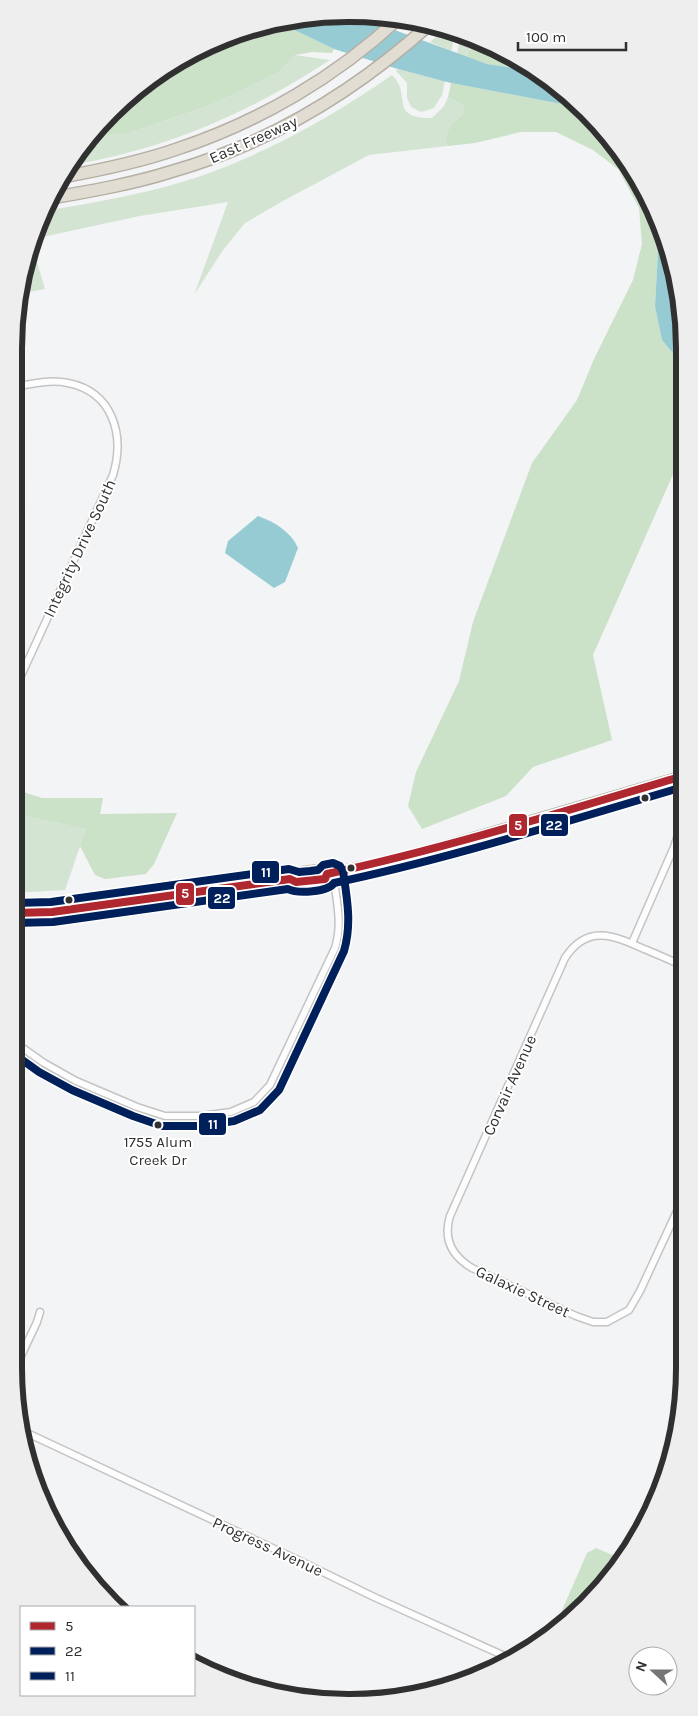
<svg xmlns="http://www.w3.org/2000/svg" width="698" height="1716" font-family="Karla,sans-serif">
<rect width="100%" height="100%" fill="#f3f4f5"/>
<g fill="#d4e4d2">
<polygon points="445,29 456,31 451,51 430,42"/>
<polygon points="461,34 480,43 468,51 467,57 457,54"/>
<path d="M 295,55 L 330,60 C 251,112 164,150 70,165 L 91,136 L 126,134 L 211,105 L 279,72 Z"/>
<polygon points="398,69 445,81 442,95 434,108 421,112 411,107 407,98 407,83 396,71"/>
<path d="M 392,75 C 413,95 387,118 432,118 L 444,106 L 448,97 L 464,106 L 463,114 L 451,124 L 445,138 L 448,146 L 369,155 L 283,201 L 245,223 L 223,250 L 194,295 L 228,202 L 140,216 L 33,239 L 45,211 C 97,202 151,193 201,176 C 269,152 333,116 392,75 Z"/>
<polygon points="31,242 45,289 23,293"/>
<polygon points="14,814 86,829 65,890 14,893"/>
</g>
<g fill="#cbe1c8">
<polygon points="327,14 375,16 370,21 343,23 310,17"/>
<path d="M 275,23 L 284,25 L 334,49 L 332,53 L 312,52 L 295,55 L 279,72 L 211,105 L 126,134 L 91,136 L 97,128 C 113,113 128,96 145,83 C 178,58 234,30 275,23 Z"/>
<polygon points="480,43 535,70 538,72 487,64 467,57 468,51"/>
<polygon points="451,83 567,105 587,116 601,128 650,201 659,232 655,307 662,340 681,363 682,454 593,655 612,740 533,767 506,796 422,829 408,806 416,772 459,681 473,622 532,463 577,400 594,359 633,280 642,244 639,208 618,169 593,150 556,132 521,132 475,143 448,146 445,138 451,124 463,114 464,106 448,97"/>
<path d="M 673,278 L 681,305 L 681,333 C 671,318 671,295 673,278 Z"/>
<polygon points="14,789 42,798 103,798 100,814 177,813 154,864 146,874 105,879 95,875 80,846 86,829 14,814"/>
<path d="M 596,1548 L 622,1559 C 608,1584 577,1614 553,1631 L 587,1553 Z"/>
</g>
<g fill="#97cbd4">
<polygon points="310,17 343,23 370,21 487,64 538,72 587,116 567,105 451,83 398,69 334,49 284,25 275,23"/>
<polygon points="659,232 673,278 671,296 677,327 681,333 681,363 662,340 655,307"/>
<path d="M 258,516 C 275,522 291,532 298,548 L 285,582 L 274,588 L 225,553 L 228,541 Z"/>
</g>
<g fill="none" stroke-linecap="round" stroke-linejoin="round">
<defs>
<g id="minor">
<path d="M 14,387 C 31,384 50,379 68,383 C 113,392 125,435 113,475 L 14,691"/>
<polyline points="632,943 674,847 680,829 681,813 675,778"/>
<path d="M 683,966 C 670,960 657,954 644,949 C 613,935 587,924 565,958 L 450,1216 C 443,1239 452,1256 472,1268 L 576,1316 L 593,1322 L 607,1322 L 629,1310 L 640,1291 L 684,1196"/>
<path d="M 14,1042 L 44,1063 L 76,1081 L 137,1107 L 165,1116 L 201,1116 L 231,1112 L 254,1102 L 270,1085 L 335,948 C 343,923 336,899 333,873"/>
<polyline points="14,1371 37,1322 40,1312"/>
<polyline points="25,1432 298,1560 374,1597 511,1659"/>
</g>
<g id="primary">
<polyline points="290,879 294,873 324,869 327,874"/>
<polyline points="14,913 52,912 290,879 296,882 325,879 327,874 388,861 445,846 683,776"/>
</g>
<g id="motorway">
<path d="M 62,177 C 101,170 140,162 177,149 C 259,122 336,77 399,18"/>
<path d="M 51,198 C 91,191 132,184 170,172 C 269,144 353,93 429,25"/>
</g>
</defs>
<use href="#minor" stroke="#c4c4c5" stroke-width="9"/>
<use href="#primary" stroke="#b5b0a6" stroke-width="12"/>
<use href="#motorway" stroke="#b5b0a6" stroke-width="14"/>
<use href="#minor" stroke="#fdfdfe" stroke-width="6"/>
<use href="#primary" stroke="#edeae4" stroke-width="10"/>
<use href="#motorway" stroke="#e2ddd3" stroke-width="11"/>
<defs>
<path id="bus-1" d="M 14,913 L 52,912 L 290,879 L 296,882 L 325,879 L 327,874 C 447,848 565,811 683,776"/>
<path id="bus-2" d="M 14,923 L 53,922 L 288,889 C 298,894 328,892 334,883 C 452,858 567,821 683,787"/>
<path id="bus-3" d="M 14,903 L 51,902 L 289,869 L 299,872 L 310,871 L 318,870 L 323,865 L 333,863 L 340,866 L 343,871 C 347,898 352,924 344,951 L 279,1090 L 260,1110 L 234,1121 L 201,1126 L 162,1126 L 133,1116 L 72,1090 L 39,1072 L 14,1054"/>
</defs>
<use href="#bus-1" stroke="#fff" stroke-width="11"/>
<use href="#bus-2" stroke="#fff" stroke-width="11"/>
<use href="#bus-3" stroke="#fff" stroke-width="11"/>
<use href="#bus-1" stroke="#af272f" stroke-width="8"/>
<use href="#bus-2" stroke="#00205b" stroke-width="8"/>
<use href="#bus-3" stroke="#00205b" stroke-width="8"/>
</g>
<g fill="#303031" stroke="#fff" stroke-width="2">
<circle cx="645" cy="798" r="4.5"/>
<circle cx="351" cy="868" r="4.5"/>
<circle cx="69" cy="900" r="4.5"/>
<circle cx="158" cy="1125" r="4.5"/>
</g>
<g text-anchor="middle" stroke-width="4" stroke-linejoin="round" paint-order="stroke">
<g font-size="15" fill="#303031" stroke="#fff">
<text x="158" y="1147">1755 Alum<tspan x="158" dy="18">Creek Dr</tspan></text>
</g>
<g font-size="16" fill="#303031" stroke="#fff">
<text transform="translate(253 139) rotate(-24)" y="6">East Freeway</text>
<text transform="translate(79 548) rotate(-65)" y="6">Integrity Drive South</text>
<text transform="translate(509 1085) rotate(-66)" y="6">Corvair Avenue</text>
<text transform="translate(523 1291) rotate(25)" y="6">Galaxie Street</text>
<text transform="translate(268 1546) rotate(25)" y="6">Progress Avenue</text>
</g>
</g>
<path d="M0 0H698V1716H0ZM348 22H350A326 326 0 0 1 676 348V1368A326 326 0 0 1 350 1694H348A326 326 0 0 1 22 1368V348A326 326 0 0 1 348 22Z" fill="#eeeeef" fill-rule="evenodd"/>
<path fill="none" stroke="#303031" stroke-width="6" d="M348 22H350A326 326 0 0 1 676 348V1368A326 326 0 0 1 350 1694H348A326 326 0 0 1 22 1368V348A326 326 0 0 1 348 22Z"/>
<g stroke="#fff" stroke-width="2">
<rect x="508" y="813" width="20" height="24" rx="5" fill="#af272f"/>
<rect x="540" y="813" width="29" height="24" rx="5" fill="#00205b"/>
<rect x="251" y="860" width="29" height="24" rx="5" fill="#00205b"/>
<rect x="175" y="882" width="20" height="24" rx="5" fill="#af272f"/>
<rect x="207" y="886" width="29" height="24" rx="5" fill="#00205b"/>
<rect x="198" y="1112" width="29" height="24" rx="5" fill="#00205b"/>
</g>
<g font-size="14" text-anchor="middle" font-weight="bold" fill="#fff">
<text x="518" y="830">5</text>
<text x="554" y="830">22</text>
<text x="266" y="877">11</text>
<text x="185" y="898">5</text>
<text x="222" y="903">22</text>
<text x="213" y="1129">11</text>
</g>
<rect x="20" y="1606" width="175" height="90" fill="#ffffff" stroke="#acacad"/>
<rect x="30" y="1622" width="25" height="8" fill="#af272f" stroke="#acacad"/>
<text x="65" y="1631" font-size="15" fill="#303031">5</text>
<rect x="30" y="1647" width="25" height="8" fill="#00205b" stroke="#acacad"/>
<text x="65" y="1656" font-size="15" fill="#303031">22</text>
<rect x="30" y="1672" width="25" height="8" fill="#00205b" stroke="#acacad"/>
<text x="65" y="1681" font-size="15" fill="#303031">11</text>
<g transform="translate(653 1671) rotate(291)"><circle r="24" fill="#ffffff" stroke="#acacad"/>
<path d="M0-4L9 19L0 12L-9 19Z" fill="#747576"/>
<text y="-8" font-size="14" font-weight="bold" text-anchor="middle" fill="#303031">N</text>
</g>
<path d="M518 42v8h108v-8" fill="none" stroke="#303031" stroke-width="2.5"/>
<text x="526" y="42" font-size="15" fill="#303031" stroke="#ffffff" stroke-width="4" paint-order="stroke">100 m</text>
</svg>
